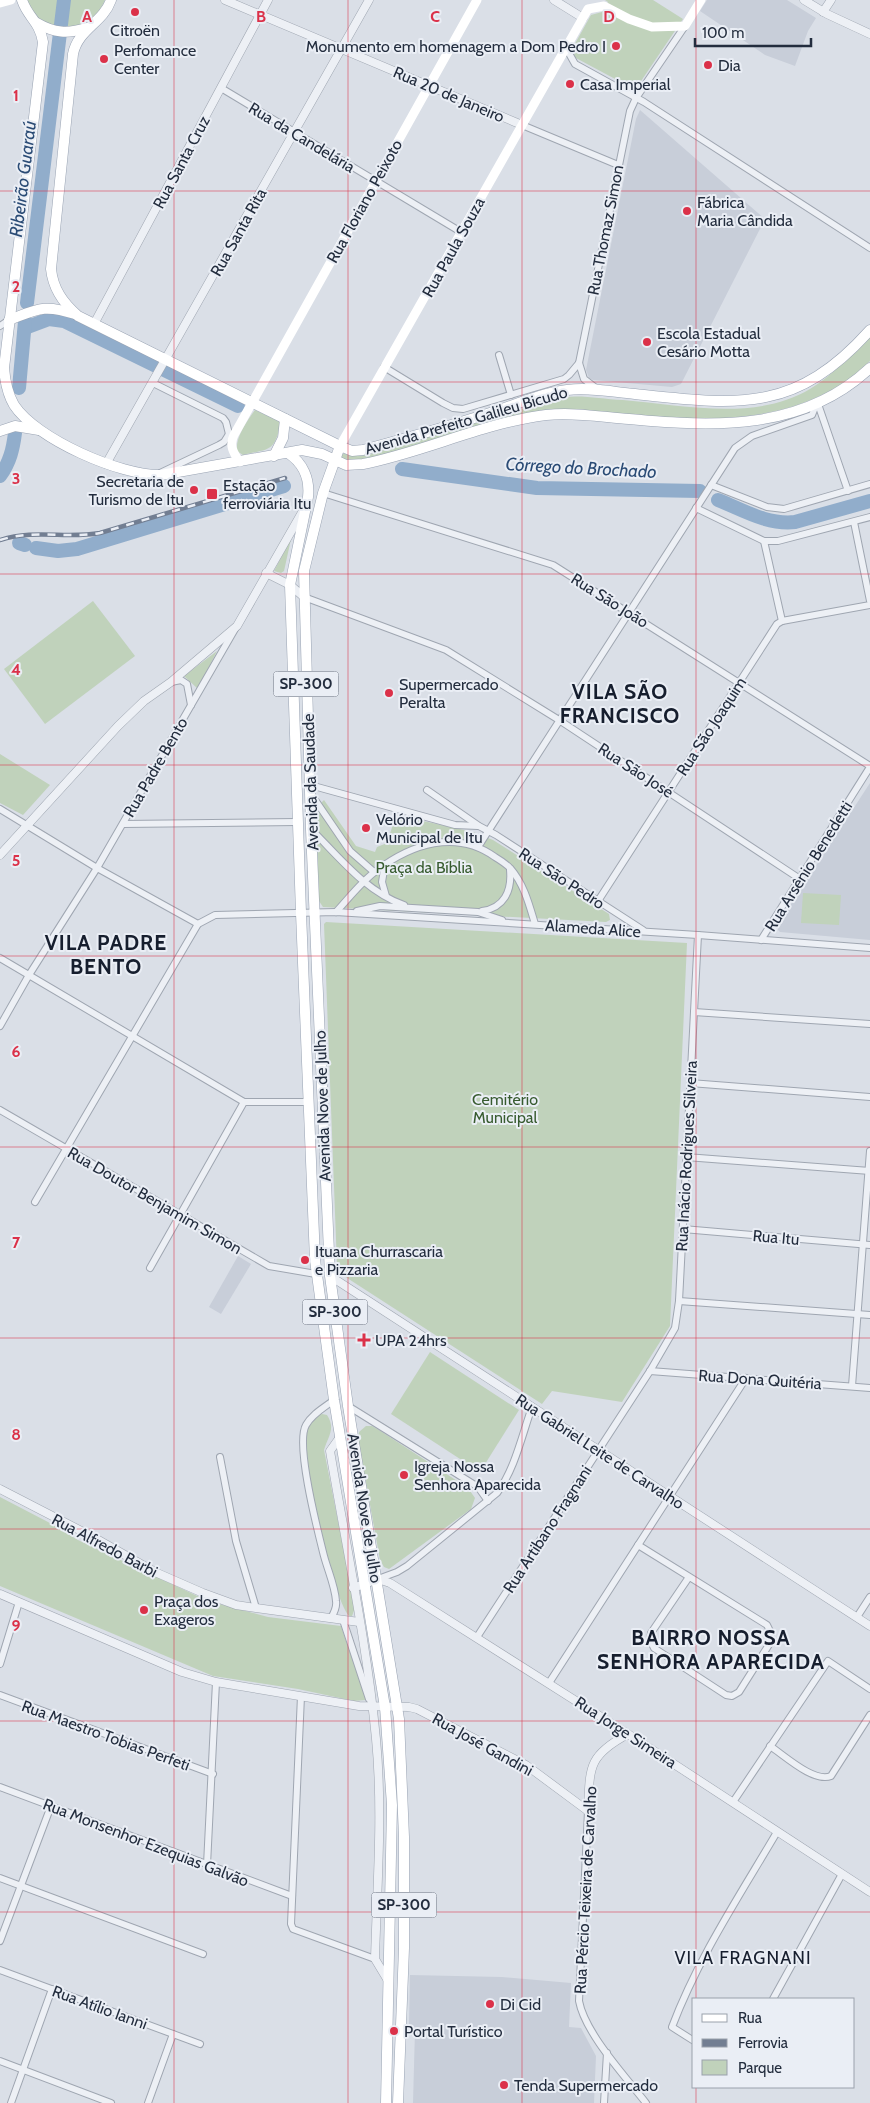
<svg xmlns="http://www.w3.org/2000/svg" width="870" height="2103" font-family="Cabin,sans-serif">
<rect width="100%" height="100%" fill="#dadfe7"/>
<g fill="#c8ced9">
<polygon points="707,0 787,0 816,18 808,31 795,66 765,55 700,11"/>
<polygon points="640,110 765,219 681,384 672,387 593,380 589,378 586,370 636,119"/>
<polygon points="870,783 870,940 780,932 778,930 778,924"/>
<polygon points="238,1256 251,1264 221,1314 209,1307"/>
<polygon points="410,1975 502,1977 571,1983 569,2027 581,2028 596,2056 594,2103 413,2103 415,2030 409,2024"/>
</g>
<g fill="#c0d2bb">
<path d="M 26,0 L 105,0 C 94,27 64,35 40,19 C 33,15 30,6 26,0 Z"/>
<polygon points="605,0 653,0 683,19 637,87 632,88 574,57 572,49 591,15 602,12 608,2"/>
<path d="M 870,336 L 870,361 C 805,425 713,422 629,415 C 600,413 571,409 542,410 L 369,459 L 355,461 L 339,459 L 341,453 L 354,456 L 367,455 L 563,397 C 586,395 601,399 623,400 C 684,405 754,422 810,389 C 833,375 851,355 870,336 Z"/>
<path d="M 255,410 L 281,422 C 274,452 272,448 243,455 L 237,451 C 235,438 247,421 255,410 Z"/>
<polygon points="291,539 284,571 281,573 274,571"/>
<polygon points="93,601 135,656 45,724 4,669"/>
<polygon points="217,651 198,689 184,676"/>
<polygon points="0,754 50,785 23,815 0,803"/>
<polygon points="324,800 356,846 375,852 377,847 387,843 396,815 473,832 493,840 609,914 610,920 606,922 323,907 319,901 316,808"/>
<polygon points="803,893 841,895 839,925 801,923"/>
<polygon points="326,922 687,943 670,1326 622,1402 552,1391 542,1404 344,1276 337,1265 324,924"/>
<polygon points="430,1352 519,1410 480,1472 391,1414"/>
<path d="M 322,1414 L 327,1415 C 336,1429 328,1436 324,1450 L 355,1608 L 352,1616 L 349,1616 C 333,1599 298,1447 308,1426 C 311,1420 317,1416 322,1414 Z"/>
<polygon points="366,1426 372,1426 379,1430 468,1488 475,1498 471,1509 389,1569 384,1567 380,1560 358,1438 359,1432"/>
<polygon points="0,1497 48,1522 78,1540 208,1601 268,1617 341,1626 366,1700 354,1701 298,1689 213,1676 0,1586"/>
</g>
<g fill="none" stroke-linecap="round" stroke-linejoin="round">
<g stroke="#91adcb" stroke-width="14">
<polyline points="27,303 64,0"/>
<polyline points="25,328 49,319 64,321 238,406"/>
<polyline points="19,388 25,321"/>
<polyline points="402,469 537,488 700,491"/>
<path d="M 0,476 C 10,462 13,449 15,433"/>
<path d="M 718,500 C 743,510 767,525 795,522 L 870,501"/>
<polyline points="19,543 25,545"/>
<polyline points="36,548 58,551 77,549 284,486"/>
</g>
<defs>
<g id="minor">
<polyline points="566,48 575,64 644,102 870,248"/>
<polyline points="221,88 461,232"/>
<polyline points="522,125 618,165"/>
<polyline points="0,326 9,320"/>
<polyline points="499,355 511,395"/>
<polyline points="384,367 443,403 453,408 463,409 564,379 569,375 579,363"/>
<polyline points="153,383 223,418 226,422 231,442"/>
<polyline points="597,389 584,379 579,363 630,111 636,98 685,26"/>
<polyline points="818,404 848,491"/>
<polyline points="160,473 219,445 224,442 229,434"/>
<polyline points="711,485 767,507 784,509 870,484"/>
<polyline points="323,493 553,565 870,766"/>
<polyline points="696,508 764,541 778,541 870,517"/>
<polyline points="854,522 870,601"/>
<polyline points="764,541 782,621"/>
<polyline points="304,597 446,650 559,720 800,879"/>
<polyline points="171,682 181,680 187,684 191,705"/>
<polyline points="310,785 455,825 478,826"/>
<polyline points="427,790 479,826 496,835 643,930"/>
<polyline points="311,794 350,851 374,872"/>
<polyline points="0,809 97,868 198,924"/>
<polyline points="123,824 297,822"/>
<path d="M 311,829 C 339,857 366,892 404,905"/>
<polyline points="478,847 735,448 752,436 812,415 816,405"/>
<polyline points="385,864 382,882 386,896"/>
<polyline points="598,901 777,624 782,621 870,605"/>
<polyline points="357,911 380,906 412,908 478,912 502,920"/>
<path d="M 482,911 C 504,908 512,891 510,870"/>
<path d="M 336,912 C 349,898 361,882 376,871 C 411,844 456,829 495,857 C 500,860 506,864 510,868 C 524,884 529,904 535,924"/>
<polyline points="761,940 870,767"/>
<polyline points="0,958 244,1102 308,1102"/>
<polyline points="694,1012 870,1024"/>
<polyline points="0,1026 29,975 97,868 235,629"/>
<polyline points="690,1083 870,1097"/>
<polyline points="0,1110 269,1266 316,1274"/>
<polyline points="686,1157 870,1171"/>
<polyline points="35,1202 198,924 215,915 336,912 698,935 870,948"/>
<polyline points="683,1229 870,1245"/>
<polyline points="150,1268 244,1102"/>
<polyline points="679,1301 870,1315"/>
<polyline points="650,1371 870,1388"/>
<polyline points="852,1386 870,1151"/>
<polyline points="348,1406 478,1487 488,1501"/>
<polyline points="220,1457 236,1541 256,1608"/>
<polyline points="638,1545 767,1625 771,1633 770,1643 739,1692 732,1696 726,1695 654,1648 650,1640 651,1633 689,1577"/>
<path d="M 378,1579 L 397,1572 L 407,1566 L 497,1493 C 515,1469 522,1435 532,1407"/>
<polyline points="857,1617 870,1597"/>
<path d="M 331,1618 C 334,1613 337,1607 336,1601 C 335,1586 328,1571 324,1556 C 318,1532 295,1444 306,1425 C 312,1414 325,1407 334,1400"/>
<polyline points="343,1620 369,1699"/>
<polyline points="477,1637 650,1371 675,1328 679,1301 698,935"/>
<polyline points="0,1664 19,1602"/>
<polyline points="549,1683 746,1378"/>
<polyline points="0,1695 213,1774"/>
<polyline points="301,1696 291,1924 293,1929 375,1959"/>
<path d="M 770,1746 C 785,1756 814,1783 831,1776 L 870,1715"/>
<polyline points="0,1787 292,1896"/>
<polyline points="733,1802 828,1661 870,1689"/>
<path d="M 588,1811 L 579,2001 C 585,2033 625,2076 646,2103"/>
<polyline points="207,1865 216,1682"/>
<polyline points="0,1878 203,1954"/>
<polyline points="0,1941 51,1806"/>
<polyline points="0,1970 200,2044"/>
<polyline points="773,1999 842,1874"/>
<path d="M 694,2041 L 672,2027 C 698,1958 740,1895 777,1832"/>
<polyline points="0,2061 111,2103"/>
<polyline points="11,2103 52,1989"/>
<polyline points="148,2103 173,2034"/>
<polyline points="604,2103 607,2053"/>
</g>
<g id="tertiary">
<polyline points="225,0 522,125"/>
<polyline points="554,0 583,18"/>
<polyline points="804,0 827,14 870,34"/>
<polyline points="823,12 831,0"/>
<polyline points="94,324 268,0"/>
<polyline points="106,464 369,0"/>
<polyline points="266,573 290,585 304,597"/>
<polyline points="0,855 118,726 144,701 171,682 237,626 304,509"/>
<polyline points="330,1276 870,1626"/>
<path d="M 340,1437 L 330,1451 C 346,1546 367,1643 376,1739 C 383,1812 377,1886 375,1959 L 387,1979"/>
<polyline points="0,1489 93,1537 155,1572 203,1593 236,1605 256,1608 359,1622"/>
<polyline points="353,1588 378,1579 390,1583 628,1734 870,1892"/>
<polyline points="0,1594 182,1672 216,1682 359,1706 409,1707 417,1709 526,1765 588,1811"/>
<path d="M 588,1811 C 590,1768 587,1756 628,1734"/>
</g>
<g id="primary">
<path d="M 22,0 C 28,18 39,20 43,42 L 4,368 C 5,381 7,393 14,405 C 36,439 121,476 161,475 L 302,450 L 322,454 L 346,465 L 363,464 C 424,452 483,423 546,415 C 574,412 602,417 629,419 C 715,427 803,431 870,368"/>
<path d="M 111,0 C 103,23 78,29 73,54 L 51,269 C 53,289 63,303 78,316 L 340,446 L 352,451 L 363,450 C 404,439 446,427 487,414 C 513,406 540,393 567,390 C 590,387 612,392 635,394 C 738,405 795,414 870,330"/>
<path d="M 37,23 C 54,33 68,34 86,28"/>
<path d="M 9,320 C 38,309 44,304 75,314"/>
<polyline points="0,431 15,426 39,430"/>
<polyline points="340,446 323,493 304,571 311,829 330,1276 348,1406 399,1719 404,1837 404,1948 398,2103"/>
<path d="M 288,453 C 303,463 310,479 308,497 L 290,585 L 301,913 L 315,1260 L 334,1400 L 385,1707 L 392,1805 L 386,2103"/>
<polyline points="274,456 283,438 285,419"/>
</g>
</defs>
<use href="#minor" stroke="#9fa6b1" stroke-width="8"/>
<use href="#tertiary" stroke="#9fa6b1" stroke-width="9"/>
<use href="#primary" stroke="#99a3b3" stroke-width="11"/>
<use href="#minor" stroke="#edf0f5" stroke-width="6"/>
<use href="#tertiary" stroke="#edf0f5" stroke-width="8"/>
<g stroke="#fff" stroke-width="9">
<polyline points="0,3 11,0"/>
<polyline points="340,446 588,9 604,6 629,19 652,27 685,26 701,0"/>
<path d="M 240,462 C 233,453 229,445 234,435 L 477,0"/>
</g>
<use href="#primary" stroke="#fff" stroke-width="10"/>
<defs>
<path id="rail" d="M 0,540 C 35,529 66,539 100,533 L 285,478"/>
</defs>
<use href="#rail" stroke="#727e92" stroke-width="4.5"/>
<use href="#rail" stroke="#eaeef5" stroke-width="2.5" stroke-dasharray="8" stroke-linecap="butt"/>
</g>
<path fill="none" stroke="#db3149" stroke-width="1" stroke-opacity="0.55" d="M 174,0 L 174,2103M 348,0 L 348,2103M 522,0 L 522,2103M 696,0 L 696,1999M 0,191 L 870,191M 0,382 L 870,382M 0,574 L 870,574M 0,765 L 870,765M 0,956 L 870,956M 0,1147 L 870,1147M 0,1338 L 870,1338M 0,1529 L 870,1529M 0,1721 L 870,1721M 0,1912 L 870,1912M 696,2087 L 696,2103"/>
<g fill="#db3149" stroke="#eaeef5" stroke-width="2">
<circle cx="135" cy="12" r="5"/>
<circle cx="616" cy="46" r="5"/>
<circle cx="104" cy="59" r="5"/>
<circle cx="708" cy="65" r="5"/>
<circle cx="570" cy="84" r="5"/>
<circle cx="687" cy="211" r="5"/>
<circle cx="647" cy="342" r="5"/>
<circle cx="194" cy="490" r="5"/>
<rect x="206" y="488" width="12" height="12" rx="2.5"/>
<circle cx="389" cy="693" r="5"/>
<circle cx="366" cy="828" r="5"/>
<circle cx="305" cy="1260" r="5"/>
<path d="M361.5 1332.5h5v5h5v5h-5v5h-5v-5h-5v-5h5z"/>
<circle cx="404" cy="1475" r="5"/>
<circle cx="144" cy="1610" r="5"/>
<circle cx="490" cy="2004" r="5"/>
<circle cx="394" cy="2031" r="5"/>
<circle cx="504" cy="2085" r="5"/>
</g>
<g text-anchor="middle" stroke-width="4" stroke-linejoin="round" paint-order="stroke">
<g fill="#eaeef5" stroke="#5f6775" stroke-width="1">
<rect x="273.5" y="671.5" width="65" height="25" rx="4"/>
<rect x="302.5" y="1299.5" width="65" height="25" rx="4"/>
<rect x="371.5" y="1892.5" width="65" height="25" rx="4"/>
</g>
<g font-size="15" font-weight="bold" fill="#232d3e">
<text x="306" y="689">SP-300</text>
<text x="335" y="1317">SP-300</text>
<text x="404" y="1910">SP-300</text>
</g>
<g font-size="16" fill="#232d3e" stroke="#eaeef5" text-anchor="start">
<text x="135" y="36" text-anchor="middle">Citroën</text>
<text x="606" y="52" text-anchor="end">Monumento em homenagem a Dom Pedro I</text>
<text x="114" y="56">Perfomance<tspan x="114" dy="18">Center</tspan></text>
<text x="718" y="71">Dia</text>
<text x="580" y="90">Casa Imperial</text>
<text x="697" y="208">Fábrica<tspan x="697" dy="18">Maria Cândida</tspan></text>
<text x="657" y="339">Escola Estadual<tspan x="657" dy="18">Cesário Motta</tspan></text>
<text x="184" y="487" text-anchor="end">Secretaria de<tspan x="184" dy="18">Turismo de Itu</tspan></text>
<text x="223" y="491">Estação<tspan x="223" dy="18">ferroviária Itu</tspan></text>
<text x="399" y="690">Supermercado<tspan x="399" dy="18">Peralta</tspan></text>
<text x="376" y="825">Velório<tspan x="376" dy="18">Municipal de Itu</tspan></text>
<text x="315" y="1257">Ituana Churrascaria<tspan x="315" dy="18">e Pizzaria</tspan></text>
<text x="375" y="1346">UPA 24hrs</text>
<text x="414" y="1472">Igreja Nossa<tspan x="414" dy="18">Senhora Aparecida</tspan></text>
<text x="154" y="1607">Praça dos<tspan x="154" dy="18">Exageros</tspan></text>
<text x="500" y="2010">Di Cid</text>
<text x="404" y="2037">Portal Turístico</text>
<text x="514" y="2091">Tenda Supermercado</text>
</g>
<g font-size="16" fill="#232d3e" stroke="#eaeef5">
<text transform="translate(449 94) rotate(23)" y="6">Rua 20 de Janeiro</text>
<text transform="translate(302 137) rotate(31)" y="6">Rua da Candelária</text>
<text transform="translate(181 162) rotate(-62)" y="6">Rua Santa Cruz</text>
<text transform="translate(364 201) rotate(-61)" y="6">Rua Floriano Peixoto</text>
<text transform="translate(605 230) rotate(-79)" y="6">Rua Thomaz Simon</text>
<text transform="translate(238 232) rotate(-61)" y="6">Rua Santa Rita</text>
<text transform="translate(453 247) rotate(-61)" y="6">Rua Paula Souza</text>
<text transform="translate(466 420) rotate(-16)" y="6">Avenida Prefeito Galileu Bicudo</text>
<text transform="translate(610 600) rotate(32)" y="6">Rua São João</text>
<text transform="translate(711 726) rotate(-57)" y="6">Rua São Joaquim</text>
<text transform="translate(155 767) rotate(-60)" y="6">Rua Padre Bento</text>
<text transform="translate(636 770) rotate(33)" y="6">Rua São José</text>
<text transform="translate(310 782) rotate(-92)" y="6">Avenida da Saudade</text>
<text transform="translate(808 866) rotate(-58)" y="6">Rua Arsênio Benedetti</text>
<text transform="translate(562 878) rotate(33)" y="6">Rua São Pedro</text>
<text transform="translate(593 928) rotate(4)" y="6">Alameda Alice</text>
<text transform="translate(322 1106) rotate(-92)" y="6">Avenida Nove de Julho</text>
<text transform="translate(686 1156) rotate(-87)" y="6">Rua Inácio Rodrigues Silveira</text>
<text transform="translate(155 1200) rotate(30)" y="6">Rua Doutor Benjamim Simon</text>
<text transform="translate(776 1237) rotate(5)" y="6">Rua Itu</text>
<text transform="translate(760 1379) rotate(4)" y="6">Rua Dona Quitéria</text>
<text transform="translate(600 1451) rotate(33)" y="6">Rua Gabriel Leite de Carvalho</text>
<text transform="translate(365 1508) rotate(81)" y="6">Avenida Nove de Julho</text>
<text transform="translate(547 1529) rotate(-57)" y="6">Rua Artibano Fragnani</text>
<text transform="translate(105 1545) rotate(28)" y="6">Rua Alfredo Barbi</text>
<text transform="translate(626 1732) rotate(33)" y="6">Rua Jorge Simeira</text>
<text transform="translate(106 1735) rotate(20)" y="6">Rua Maestro Tobias Perfeti</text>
<text transform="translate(483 1744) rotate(29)" y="6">Rua José Gandini</text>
<text transform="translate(146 1842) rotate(21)" y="6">Rua Monsenhor Ezequias Galvão</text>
<text transform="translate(585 1890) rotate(-87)" y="6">Rua Pércio Teixeira de Carvalho</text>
<text transform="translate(100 2007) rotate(20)" y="6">Rua Atílio Ianni</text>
</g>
<g font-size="16" fill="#375b2f" stroke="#eaeef5">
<text x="424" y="873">Praça da Bíblia</text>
<text x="505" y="1105">Cemitério<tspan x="505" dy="18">Municipal</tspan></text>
</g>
<g font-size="18" font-style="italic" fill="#2a4b75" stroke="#eaeef5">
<text transform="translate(23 179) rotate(-83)" y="6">Ribeirão Guaraú</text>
<text transform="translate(581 468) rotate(3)" y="6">Córrego do Brochado</text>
</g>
<g font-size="18" letter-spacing="1" fill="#161e2e" stroke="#eaeef5">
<text x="743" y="1964">VILA FRAGNANI</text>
</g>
<g font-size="21" font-weight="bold" letter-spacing="1" fill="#161e2e" stroke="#eaeef5">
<text x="620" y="699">VILA SÃO<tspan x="620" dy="24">FRANCISCO</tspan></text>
<text x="106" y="950">VILA PADRE<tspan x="106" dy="24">BENTO</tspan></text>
<text x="711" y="1645">BAIRRO NOSSA<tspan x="711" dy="24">SENHORA APARECIDA</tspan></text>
</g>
</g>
<g font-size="16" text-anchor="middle" font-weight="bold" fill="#db3149" stroke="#eaeef5" stroke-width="4" stroke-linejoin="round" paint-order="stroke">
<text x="87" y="22">A</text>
<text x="261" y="22">B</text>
<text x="435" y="22">C</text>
<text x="609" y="22">D</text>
<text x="16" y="101">1</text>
<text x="16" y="292">2</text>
<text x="16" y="484">3</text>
<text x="16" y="675">4</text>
<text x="16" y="866">5</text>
<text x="16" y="1057">6</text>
<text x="16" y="1248">7</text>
<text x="16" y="1440">8</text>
<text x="16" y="1631">9</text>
</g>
<rect x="692" y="1998" width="162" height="90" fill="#eaeef5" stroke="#9aa1ac"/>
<rect x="702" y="2014" width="25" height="8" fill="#ffffff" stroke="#9aa1ac"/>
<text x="738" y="2023" font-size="15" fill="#232d3e">Rua</text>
<rect x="702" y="2039" width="25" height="8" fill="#727e92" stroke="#9aa1ac"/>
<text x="738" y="2048" font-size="15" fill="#232d3e">Ferrovia</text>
<rect x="702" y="2060" width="25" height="15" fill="#c0d2bb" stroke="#9aa1ac"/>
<text x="738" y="2073" font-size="15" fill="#232d3e">Parque</text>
<path d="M695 38v8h116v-8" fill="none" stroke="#232d3e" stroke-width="2.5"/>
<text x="702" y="38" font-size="15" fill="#232d3e" stroke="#eaeef5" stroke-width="4" paint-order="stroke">100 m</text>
</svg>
